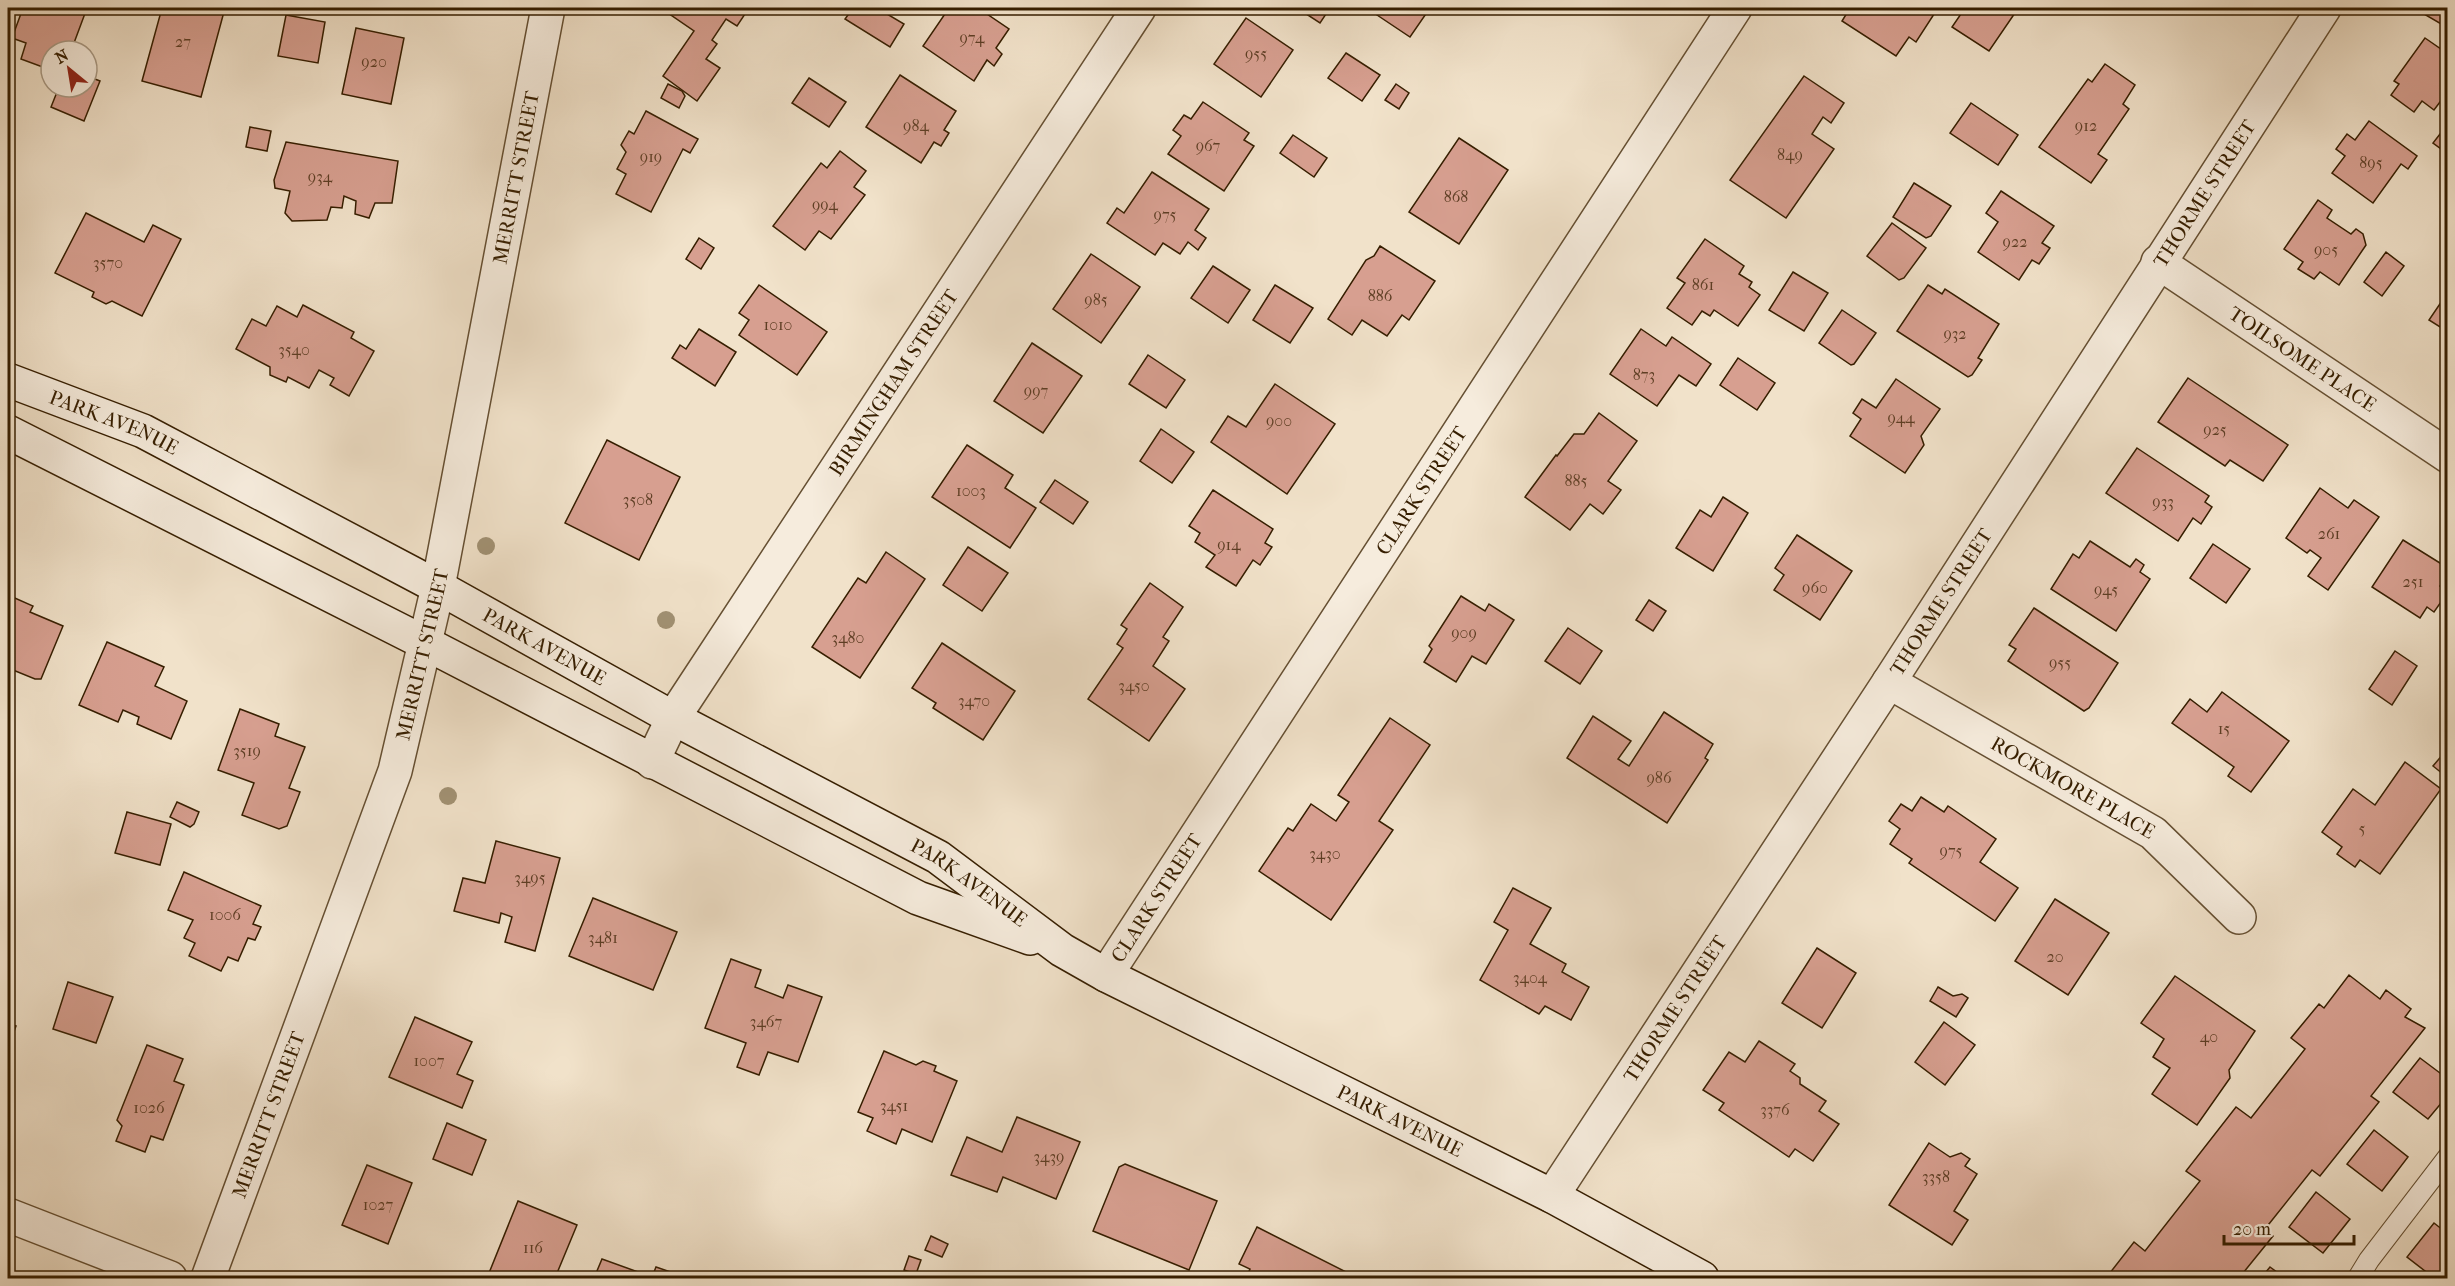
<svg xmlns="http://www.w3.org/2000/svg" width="2455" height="1286" font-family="'IM FELL French Canon',serif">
<rect width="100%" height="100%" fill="#f1e2ca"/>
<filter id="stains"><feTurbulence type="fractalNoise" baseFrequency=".00333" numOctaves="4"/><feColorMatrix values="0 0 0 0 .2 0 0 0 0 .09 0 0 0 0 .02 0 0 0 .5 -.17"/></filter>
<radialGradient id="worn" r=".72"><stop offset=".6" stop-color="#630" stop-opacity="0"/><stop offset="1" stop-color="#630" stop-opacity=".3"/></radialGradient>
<g fill="#d79f90" stroke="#361e00" stroke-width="1.5">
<polygon points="23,8 87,8 71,51 51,51 48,69 21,59 26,43 12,38"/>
<polygon points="162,8 225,8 201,97 142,81"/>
<polygon points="672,8 749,8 737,26 726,19 712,40 717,44 706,59 720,68 697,101 663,76 694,31 668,13"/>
<polygon points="853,8 877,8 904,24 890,47 845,19"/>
<polygon points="949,8 978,8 1009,29 996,48 1002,54 994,66 987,60 974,81 923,46"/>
<polygon points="1297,8 1330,8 1320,23"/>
<polygon points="1374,8 1430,8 1410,37 1371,11"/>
<polygon points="1850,8 1938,8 1916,42 1909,37 1896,56 1842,21"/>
<polygon points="1965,8 2013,8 2017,10 1989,51 1952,27"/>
<polygon points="2428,8 2448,8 2448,28 2424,14"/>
<polygon points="286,15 325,22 318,63 278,56"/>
<polygon points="1246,18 1293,50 1261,97 1214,64"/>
<polygon points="356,28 404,38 391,104 342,94"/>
<polygon points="2425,38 2448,54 2448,96 2446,94 2434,110 2422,101 2414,112 2391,95 2399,84 2394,81"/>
<polygon points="1346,53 1380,75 1362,101 1328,78"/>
<polygon points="2105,64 2135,85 2123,104 2129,109 2098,154 2107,160 2091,183 2039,147 2088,79 2092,82"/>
<polygon points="900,75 956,111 944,130 949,133 941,146 934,142 921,163 866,127"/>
<polygon points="87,76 100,81 84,121 51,107 59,87 87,87"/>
<polygon points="1804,76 1844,103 1831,123 1823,117 1812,134 1834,149 1786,218 1730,180"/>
<polygon points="809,78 846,102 829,127 792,103"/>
<polygon points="668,84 682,91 685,96 679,108 661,98"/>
<polygon points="1396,84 1409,93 1399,109 1385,100"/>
<polygon points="1203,102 1249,133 1244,140 1254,146 1224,191 1168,154 1181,136 1173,130 1184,115 1191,119"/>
<polygon points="1971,103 2018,135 1998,165 1950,133"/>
<polygon points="646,111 698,139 690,153 683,149 651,212 616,194 626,174 617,169 626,152 621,145 629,131 634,134"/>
<polygon points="2369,121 2417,156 2408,169 2401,164 2373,203 2332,173 2345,156 2336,149 2347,134 2355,140"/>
<polygon points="2447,125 2448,126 2448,154 2433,143"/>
<polygon points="250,127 271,131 267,151 246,147"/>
<polygon points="1293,135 1327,158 1314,177 1280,153"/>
<polygon points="1459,138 1508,170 1459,244 1409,212"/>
<polygon points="286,142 398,161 392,203 375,203 369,218 355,214 356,201 344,196 342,208 331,207 327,220 292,221 285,213 290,191 275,188 274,180"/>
<polygon points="840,151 866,171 854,187 865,195 831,239 819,231 805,250 773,226 821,163 827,168"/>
<polygon points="1152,172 1209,209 1195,230 1206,238 1198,250 1188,242 1180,254 1163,243 1155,255 1107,223 1117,208 1124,213"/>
<polygon points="1914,183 1951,206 1931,236 1926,238 1893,217"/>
<polygon points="2001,191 2054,226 2042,243 2050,248 2039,264 2032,260 2019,280 1978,252 1998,222 1986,213"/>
<polygon points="2318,200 2332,210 2327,218 2351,234 2356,229 2363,234 2366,245 2339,285 2320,272 2314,279 2298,269 2303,262 2284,249"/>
<polygon points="86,213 144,242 153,225 181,239 142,316 112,301 106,304 92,297 94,292 55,273"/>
<polygon points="1892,223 1926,248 1904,278 1899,280 1867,256"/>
<polygon points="699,238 714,248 701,269 686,259"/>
<polygon points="1705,239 1744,266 1739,274 1752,282 1749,287 1760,295 1738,326 1714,310 1710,316 1702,311 1692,325 1667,308 1685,283 1677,278"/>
<polygon points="1380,246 1435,281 1409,320 1402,315 1387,336 1362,320 1352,335 1328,319 1366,260 1374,256"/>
<polygon points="2386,252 2404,266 2382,296 2364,282"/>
<polygon points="1091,254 1140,287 1101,343 1053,309"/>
<polygon points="1213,266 1250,290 1228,323 1191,298"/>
<polygon points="1793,272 1828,293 1804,331 1769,310"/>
<polygon points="759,285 827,332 797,375 739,335 749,320 739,313"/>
<polygon points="1275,285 1313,308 1290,343 1253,320"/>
<polygon points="1928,285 1942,294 1945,289 1999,324 1978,358 1982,360 1972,375 1968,377 1897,331"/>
<polygon points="2448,292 2448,332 2429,320"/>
<polygon points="303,305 354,332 351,338 374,351 349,396 330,385 334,378 319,370 309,388 288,377 286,382 270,375 270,367 236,349 252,319 266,326 277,306 297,317"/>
<polygon points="1842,310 1876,333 1854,364 1851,365 1819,343"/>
<polygon points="699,329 736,352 715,386 672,358 680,345 686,349"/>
<polygon points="1641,329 1666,346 1672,337 1711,364 1696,386 1679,375 1657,406 1610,374"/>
<polygon points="1032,343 1082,376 1043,433 994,401"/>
<polygon points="1148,355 1185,380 1166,408 1129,384"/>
<polygon points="1738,358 1775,383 1757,410 1720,385"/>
<polygon points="2188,378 2288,445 2263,481 2230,460 2225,466 2158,422"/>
<polygon points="1896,379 1940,409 1921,436 1924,445 1905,473 1850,436 1861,419 1853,413 1862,399 1876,408"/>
<polygon points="1275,384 1335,424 1287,494 1211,442 1228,416 1246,427"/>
<polygon points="1599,413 1637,441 1608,481 1621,490 1603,514 1590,504 1570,530 1525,497 1556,455 1557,456 1574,434 1584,434"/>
<polygon points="1161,429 1194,452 1172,483 1140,461"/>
<polygon points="607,440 680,477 639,560 565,523"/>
<polygon points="967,445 1013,475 1005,488 1036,508 1010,548 932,497"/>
<polygon points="2137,448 2209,496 2205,502 2212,507 2201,524 2193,518 2178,541 2106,493"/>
<polygon points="1055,480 1088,502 1073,524 1040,502"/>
<polygon points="2320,488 2348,508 2354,500 2379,517 2328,590 2308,576 2321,558 2310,550 2307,553 2286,538"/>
<polygon points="1213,490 1273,529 1265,543 1272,547 1260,565 1253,560 1236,586 1206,567 1215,555 1195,542 1200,533 1189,526"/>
<polygon points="1723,497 1748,513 1713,571 1676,548 1700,510 1711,517"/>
<polygon points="1797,535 1852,571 1820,620 1774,590 1784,575 1775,568"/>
<polygon points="2403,540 2448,568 2448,574 2440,586 2448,592 2434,612 2427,607 2420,618 2372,587"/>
<polygon points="2090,541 2130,567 2136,559 2144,565 2140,572 2150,579 2116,631 2051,589 2073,554 2079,558"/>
<polygon points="2213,544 2250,569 2226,603 2190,578"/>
<polygon points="968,547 1008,573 982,611 943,585"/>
<polygon points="886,552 925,579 860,678 812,647 858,578 866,583"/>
<polygon points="1150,583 1183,607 1163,637 1169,641 1153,666 1185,689 1149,741 1088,699 1123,648 1117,644 1127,629 1121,625"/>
<polygon points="8,595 33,606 30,612 63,626 41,679 35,679 8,668"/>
<polygon points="1461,596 1485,611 1489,604 1514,620 1486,664 1472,656 1456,682 1424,662 1432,649 1429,646"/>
<polygon points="1649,600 1666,611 1653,631 1636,620"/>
<polygon points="2034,608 2118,663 2089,708 2084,711 2008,661 2016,649 2009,645"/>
<polygon points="1568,628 1602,651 1580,684 1545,661"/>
<polygon points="107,642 164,667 155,686 187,701 171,739 137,724 139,717 123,710 118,722 79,705"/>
<polygon points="942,643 1015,691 983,740 933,708 936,703 912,688"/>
<polygon points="2395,651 2417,666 2392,705 2369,689"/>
<polygon points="2222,692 2289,741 2251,792 2228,776 2234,767 2172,723 2190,699 2207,712"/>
<polygon points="240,709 279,724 275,736 305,747 289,788 300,792 287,826 279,829 242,815 254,783 218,770"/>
<polygon points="1664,712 1713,744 1705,758 1708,760 1667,823 1567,758 1593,716 1631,741 1618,759 1629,766"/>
<polygon points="1390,718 1430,745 1379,821 1393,830 1331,920 1259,871 1288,828 1293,831 1311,804 1336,821 1349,802 1338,795"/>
<polygon points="2444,753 2448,756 2448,778 2433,766"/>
<polygon points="2405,762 2441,789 2380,874 2360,860 2355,867 2337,854 2342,847 2322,832 2353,789 2375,805"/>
<polygon points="1921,797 1944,812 1948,806 1996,839 1980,862 2018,888 1995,921 1909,863 1912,859 1890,844 1900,829 1889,821 1901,804 1912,811"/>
<polygon points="177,802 199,812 194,824 190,827 170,817"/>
<polygon points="127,812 171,824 160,865 115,853"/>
<polygon points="496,841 560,858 535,951 505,942 512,917 501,913 499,923 454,911 463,878 485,883"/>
<polygon points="184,872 261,906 253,924 261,927 255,940 248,938 238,961 228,957 221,971 189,956 195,943 184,938 193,920 168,910"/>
<polygon points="1513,888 1551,908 1530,944 1566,964 1562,972 1589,987 1571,1020 1545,1006 1539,1014 1480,980 1508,930 1494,922"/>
<polygon points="593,898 677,932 653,990 569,956"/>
<polygon points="2055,899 2109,933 2068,995 2015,961"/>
<polygon points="1817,948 1856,973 1822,1028 1782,1003"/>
<polygon points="731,959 761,970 755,987 783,998 788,985 822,997 798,1062 768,1052 759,1075 737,1067 746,1043 705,1028"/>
<polygon points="2349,975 2380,999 2386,990 2411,1009 2405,1017 2425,1028 2371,1096 2379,1102 2320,1176 2312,1170 2265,1229 2273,1236 2239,1278 2106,1278 2134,1242 2145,1251 2200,1181 2186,1171 2236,1107 2251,1118 2305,1049 2291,1038 2319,1004 2324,1008"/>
<polygon points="2175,976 2255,1031 2229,1070 2230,1078 2197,1125 2152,1094 2170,1068 2153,1057 2164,1039 2141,1023"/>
<polygon points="68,982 113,997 96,1043 53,1029"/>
<polygon points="1938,987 1953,996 1962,994 1968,998 1956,1017 1930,1001"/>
<polygon points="415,1017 472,1042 457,1074 473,1081 462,1108 389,1077"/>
<polygon points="1944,1022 1975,1045 1945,1085 1915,1062"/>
<polygon points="8,1023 16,1026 8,1048"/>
<polygon points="1759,1041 1795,1064 1790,1071 1800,1078 1800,1084 1826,1101 1819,1111 1839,1124 1813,1161 1795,1149 1789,1157 1719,1110 1724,1103 1703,1090 1729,1052 1745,1062"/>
<polygon points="147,1045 183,1059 174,1081 184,1085 163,1140 151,1136 145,1152 116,1141 122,1126 117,1120"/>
<polygon points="884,1051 916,1065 923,1061 936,1066 934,1071 957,1081 932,1142 902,1129 896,1144 867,1131 873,1118 858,1112"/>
<polygon points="2420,1058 2448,1079 2448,1095 2428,1119 2393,1092"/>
<polygon points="1017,1117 1080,1142 1056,1199 1003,1177 997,1192 951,1175 967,1137 1002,1152"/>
<polygon points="447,1123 486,1140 472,1175 433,1159"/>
<polygon points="2374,1130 2408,1157 2382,1191 2347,1164"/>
<polygon points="1929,1143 1950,1157 1961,1153 1970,1159 1965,1166 1977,1174 1954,1211 1968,1220 1952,1245 1889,1205"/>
<polygon points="1125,1164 1217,1201 1189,1270 1093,1231 1119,1167"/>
<polygon points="367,1165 412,1183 388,1244 342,1225"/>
<polygon points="2316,1192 2350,1219 2323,1253 2289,1227"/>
<polygon points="518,1201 577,1225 555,1278 487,1278"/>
<polygon points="2434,1223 2448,1234 2448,1274 2444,1278 2434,1278 2407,1257"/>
<polygon points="1257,1227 1354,1276 1353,1278 1246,1278 1250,1269 1239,1264"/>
<polygon points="931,1236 948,1244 942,1257 925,1250"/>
<polygon points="909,1256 921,1260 916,1274 904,1270"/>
<polygon points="602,1259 652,1277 656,1267 688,1278 594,1278"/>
<polygon points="2270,1267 2285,1278 2261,1278"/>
</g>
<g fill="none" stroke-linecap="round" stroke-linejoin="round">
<defs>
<polyline id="service" points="2358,1278 2369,1260 2448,1157"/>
<g id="minor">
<path id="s1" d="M 2158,262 L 2448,456"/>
<path id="s2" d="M 1889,682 L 2153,833 L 2239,917"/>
<path id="s3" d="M 652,762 L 673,718 L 1139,8"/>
<path id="s4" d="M 1106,975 L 1735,8"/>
<path id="s5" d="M 1552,1196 L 1889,682 L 2324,8"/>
<polyline points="8,1215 170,1278"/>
<path id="s6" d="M 208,1278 L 395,771 L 438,587 L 548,8"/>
</g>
<g id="secondary">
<path id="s7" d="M 8,380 L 143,431 L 438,587 L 673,718 L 938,857 L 1062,950 L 1106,975 L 1552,1196 L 1702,1278"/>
<polyline points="8,432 425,643 918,898 1030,938"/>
</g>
</defs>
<use href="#service" stroke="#654f32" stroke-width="22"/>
<use href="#minor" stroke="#654f32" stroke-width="36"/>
<use href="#secondary" stroke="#361e00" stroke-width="36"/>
<use href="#service" stroke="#f6ecdd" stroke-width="20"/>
<use href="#minor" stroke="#f6ecdd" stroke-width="33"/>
<use href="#secondary" stroke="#f6ecdd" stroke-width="33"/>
</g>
<g fill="#a19173">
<circle cx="486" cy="546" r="9"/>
<circle cx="666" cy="620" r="9"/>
<circle cx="448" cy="796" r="9"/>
</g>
<g text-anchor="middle" stroke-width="4.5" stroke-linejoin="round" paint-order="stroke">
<g font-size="16" fill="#5e3e24">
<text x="972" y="43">974</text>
<text x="183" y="47">27</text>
<text x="1256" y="59">955</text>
<text x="374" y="67">920</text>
<text x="916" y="131">984</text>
<text x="2086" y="131">912</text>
<text x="1208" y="151">967</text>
<text x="1790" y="160">849</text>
<text x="651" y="162">919</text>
<text x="2371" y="168">895</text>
<text x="320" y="182">934</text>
<text x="1456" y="202">868</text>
<text x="825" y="210">994</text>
<text x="1165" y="220">975</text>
<text x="2015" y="247">922</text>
<text x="2326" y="255">905</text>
<text x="108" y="268">3570</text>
<text x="1703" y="290">861</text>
<text x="1380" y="301">886</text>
<text x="1096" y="305">985</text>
<text x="778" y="330">1010</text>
<text x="1955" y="339">932</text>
<text x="294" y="355">3540</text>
<text x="1644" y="380">873</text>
<text x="1036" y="396">997</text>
<text x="1901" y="423">944</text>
<text x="1279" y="426">900</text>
<text x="2215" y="435">925</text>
<text x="1576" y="486">885</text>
<text x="971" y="496">1003</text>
<text x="638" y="505">3508</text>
<text x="2163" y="507">933</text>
<text x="2329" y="539">261</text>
<text x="1229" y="550">914</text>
<text x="2413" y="587">251</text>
<text x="1815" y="593">960</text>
<text x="2106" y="595">945</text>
<text x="1464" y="638">909</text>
<text x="848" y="643">3480</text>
<text x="2060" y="668">955</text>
<text x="1134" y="691">3450</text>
<text x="974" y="706">3470</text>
<text x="2224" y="734">15</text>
<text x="247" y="756">3519</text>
<text x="1659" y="783">986</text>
<text x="2362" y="834">5</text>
<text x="1951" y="856">975</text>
<text x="1325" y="859">3430</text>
<text x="530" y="883">3495</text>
<text x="225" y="920">1006</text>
<text x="603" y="943">3481</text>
<text x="2055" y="962">20</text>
<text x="1530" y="983">3404</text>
<text x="766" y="1027">3467</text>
<text x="2209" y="1042">40</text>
<text x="429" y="1066">1007</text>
<text x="894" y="1111">3451</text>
<text x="149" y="1113">1026</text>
<text x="1775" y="1115">3376</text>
<text x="1049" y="1162">3439</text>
<text x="1936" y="1182">3358</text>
<text x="378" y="1210">1027</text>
<text x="533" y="1253">116</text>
</g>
<g font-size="20" fill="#361e00" stroke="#f6ecdd">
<text dy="7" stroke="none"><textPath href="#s6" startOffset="1146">MERRITT STREET</textPath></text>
<text dy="7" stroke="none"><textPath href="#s5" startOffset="1196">THORME STREET</textPath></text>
<text dy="7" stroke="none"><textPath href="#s1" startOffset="174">TOILSOME PLACE</textPath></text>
<text dy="7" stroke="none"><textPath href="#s3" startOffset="450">BIRMINGHAM STREET</textPath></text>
<text dy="7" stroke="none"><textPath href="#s7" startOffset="114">PARK AVENUE</textPath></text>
<text dy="7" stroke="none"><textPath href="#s4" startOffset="578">CLARK STREET</textPath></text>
<text dy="7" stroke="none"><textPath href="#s5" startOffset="710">THORME STREET</textPath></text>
<text dy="7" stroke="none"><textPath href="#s7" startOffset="600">PARK AVENUE</textPath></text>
<text dy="7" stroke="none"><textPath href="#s6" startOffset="660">MERRITT STREET</textPath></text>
<text dy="7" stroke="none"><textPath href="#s2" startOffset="212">ROCKMORE PLACE</textPath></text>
<text dy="7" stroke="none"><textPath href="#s7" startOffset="1086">PARK AVENUE</textPath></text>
<text dy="7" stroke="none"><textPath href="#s4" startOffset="92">CLARK STREET</textPath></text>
<text dy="7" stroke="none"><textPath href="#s5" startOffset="224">THORME STREET</textPath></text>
<text dy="7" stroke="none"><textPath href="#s6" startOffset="174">MERRITT STREET</textPath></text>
<text dy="7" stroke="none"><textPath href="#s7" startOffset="1580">PARK AVENUE</textPath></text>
</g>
</g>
<rect width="2455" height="1286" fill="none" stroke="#f1e2ca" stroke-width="30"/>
<rect x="9" y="9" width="2437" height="1268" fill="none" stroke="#361e00" stroke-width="3"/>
<rect x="15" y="15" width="2425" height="1256" fill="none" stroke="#361e00" stroke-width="1.5"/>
<g transform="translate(69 69) rotate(330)"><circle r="28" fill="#f6ecdd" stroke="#a99a85" stroke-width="1.5"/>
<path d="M0-4.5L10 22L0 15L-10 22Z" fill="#8f2418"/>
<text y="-9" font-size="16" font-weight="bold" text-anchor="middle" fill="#361e00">N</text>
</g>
<path d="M2224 1235v9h130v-9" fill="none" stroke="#361e00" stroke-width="3"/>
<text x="2233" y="1235" font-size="18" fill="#361e00" stroke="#f6ecdd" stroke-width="4.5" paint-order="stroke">20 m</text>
<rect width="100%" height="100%" filter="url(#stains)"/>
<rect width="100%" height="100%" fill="url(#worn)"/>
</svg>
